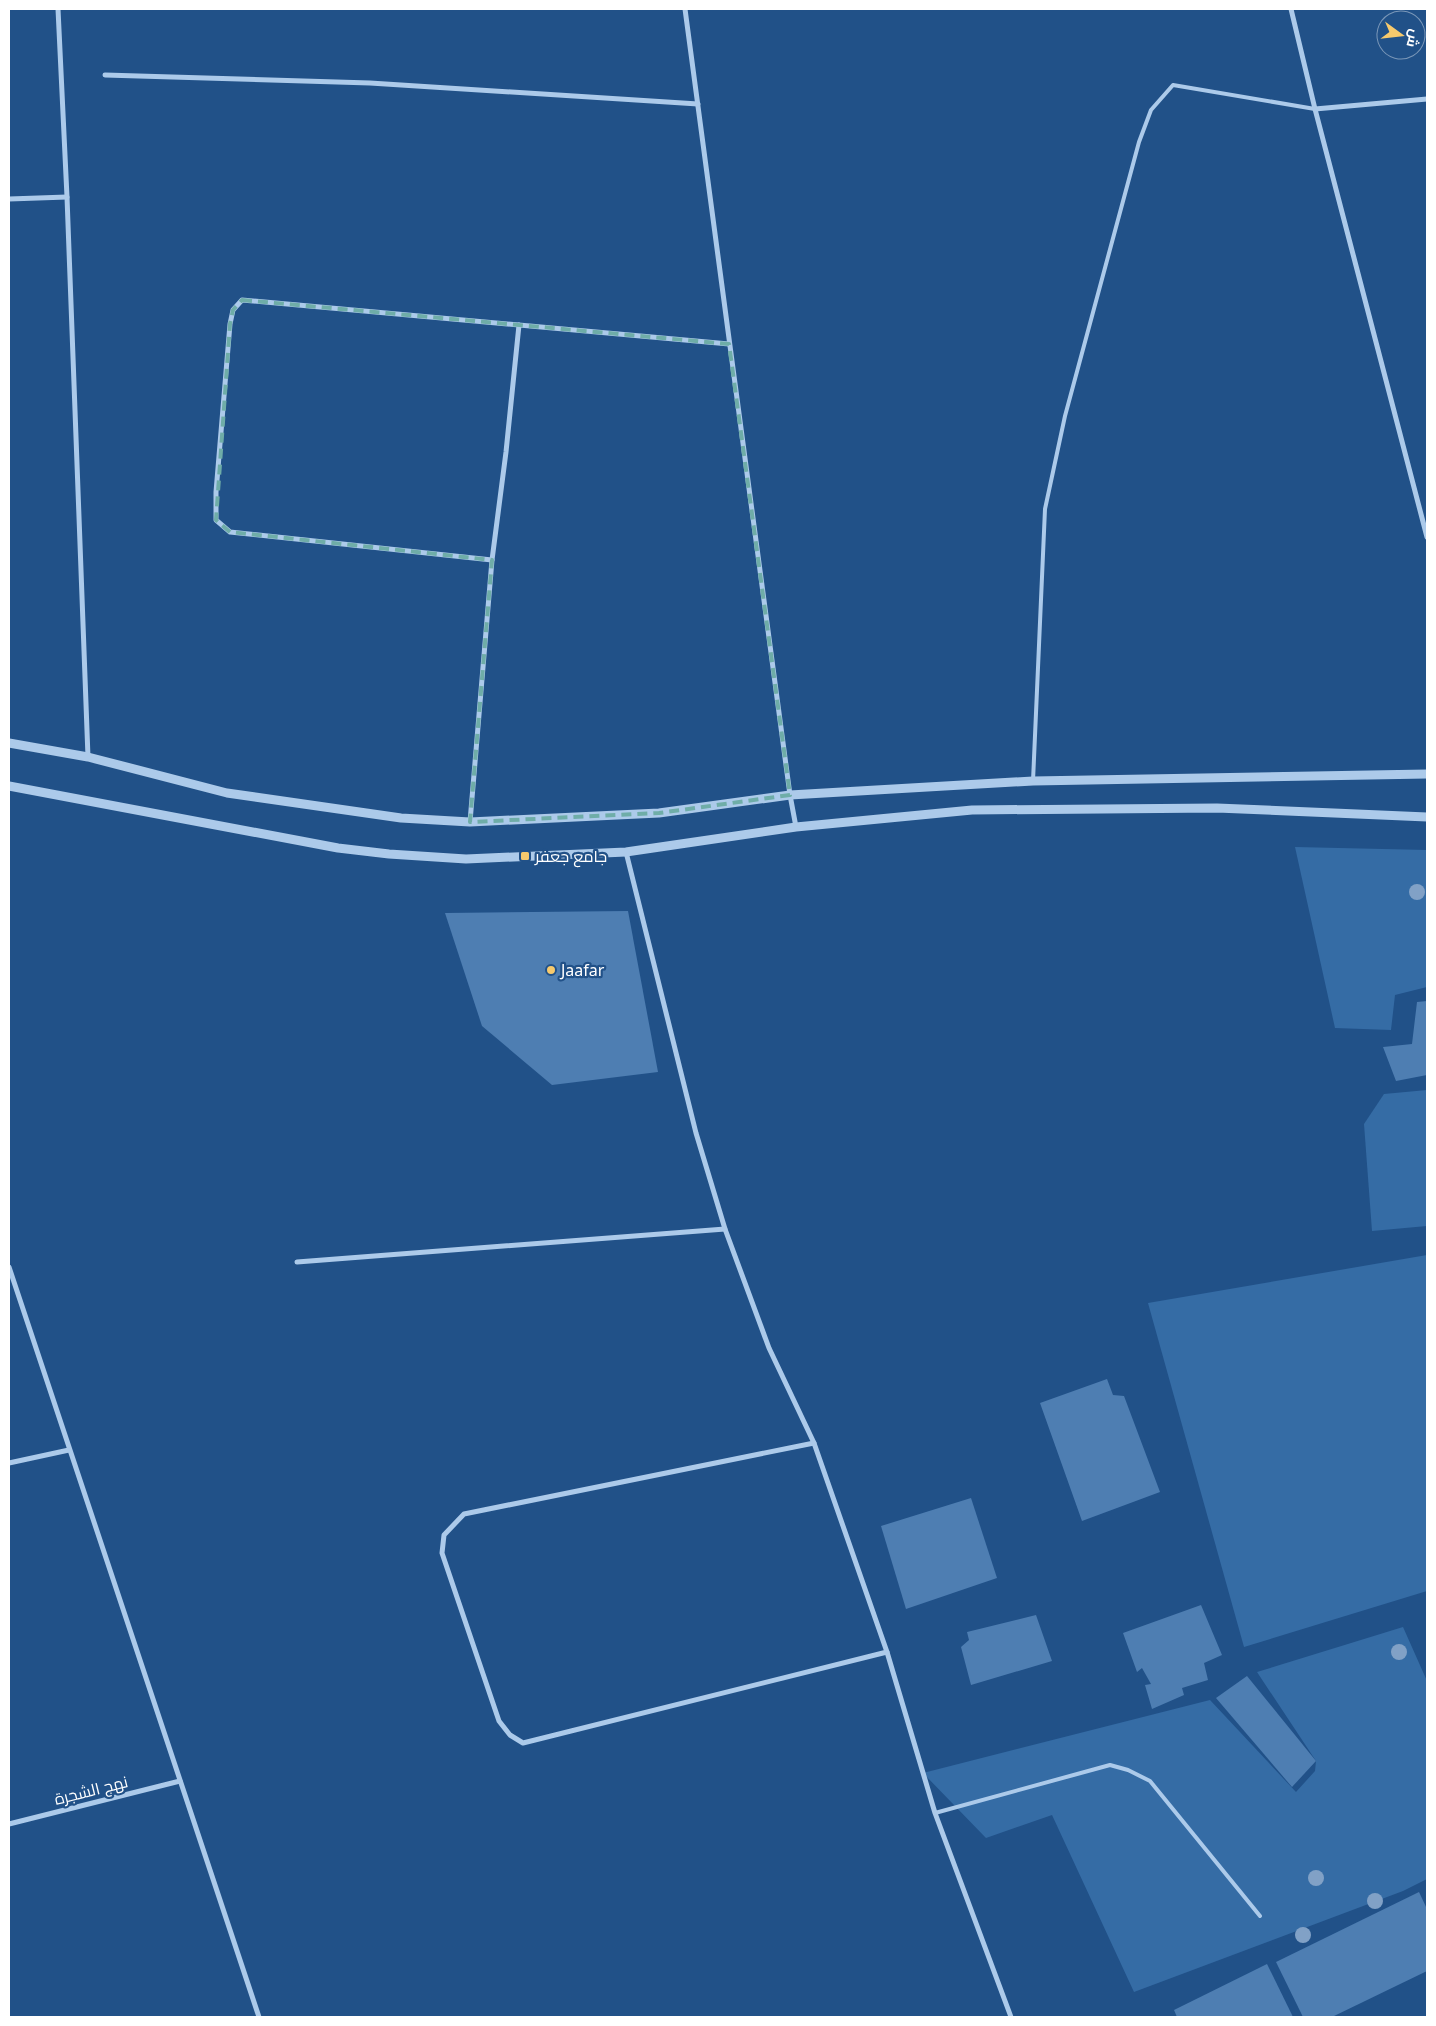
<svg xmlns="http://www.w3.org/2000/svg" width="1436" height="2026" font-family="'Noto Sans',Cairo,sans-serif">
<rect width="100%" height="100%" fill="#215188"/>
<g fill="#356ca5">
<polygon points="1295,847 1427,850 1427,987 1395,995 1391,1030 1335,1028"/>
<polygon points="1427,1090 1427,1226 1372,1231 1364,1124 1384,1094"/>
<polygon points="1427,1255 1427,1591 1244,1647 1148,1303"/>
<polygon points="1403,1627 1427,1681 1427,1879 1403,1891 1134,1992 1052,1815 986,1838 923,1773 1210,1700 1296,1792 1315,1771 1316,1761 1257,1672"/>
</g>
<g fill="#4e7eb2">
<polygon points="628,911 658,1072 552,1085 482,1026 445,913"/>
<polygon points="1427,1001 1427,1075 1396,1081 1383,1047 1412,1044 1417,1002"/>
<polygon points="1107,1379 1113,1395 1124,1396 1160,1492 1082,1521 1040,1403"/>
<polygon points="971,1498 997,1578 906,1609 881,1526"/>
<polygon points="1201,1605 1222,1655 1204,1663 1208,1680 1182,1688 1184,1695 1152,1709 1145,1685 1151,1684 1142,1668 1137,1672 1123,1633"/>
<polygon points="1036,1615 1052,1661 971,1685 961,1647 969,1640 967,1632"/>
<polygon points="1247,1676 1316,1761 1292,1787 1216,1698"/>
<polygon points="1419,1892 1427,1909 1427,1971 1332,2017 1303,2017 1276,1962"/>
<polygon points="1267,1964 1293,2017 1177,2017 1174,2010"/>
</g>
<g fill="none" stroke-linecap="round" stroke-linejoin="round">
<g stroke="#accaea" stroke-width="4">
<polyline points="1033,781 1045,509 1065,416 1139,142 1151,110 1173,85 1315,109"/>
<polyline points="935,1813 1110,1765 1128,1770 1150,1781 1260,1916"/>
</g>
<g stroke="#accaea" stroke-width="5">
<polyline points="58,9 67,197 88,757"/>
<polyline points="685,9 790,795 796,827"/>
<polyline points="1291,9 1315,109 1427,537"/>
<polyline points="105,75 370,83 698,104"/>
<polyline points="1315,109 1427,99"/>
<polyline points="9,199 67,197"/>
<polyline points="492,560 230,532 216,520 216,492 230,324 233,310 242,300 729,344"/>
<polyline points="470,822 492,560 506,452 519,325"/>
<polyline points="626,852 696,1133 725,1229 769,1348 814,1443 887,1652 935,1813 1011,2017"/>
<polyline points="297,1262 725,1229"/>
<polyline points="9,1267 259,2017"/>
<polyline points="814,1443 464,1514 444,1535 442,1553 499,1721 510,1735 523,1743 887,1652"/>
<polyline points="9,1463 69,1450"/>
<polyline points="9,1824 180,1781"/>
</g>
<g stroke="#accaea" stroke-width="9">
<polyline points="9,743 88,757 227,793 401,818 470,822 659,813 790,795 1033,781 1427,774"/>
<polyline points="9,786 338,848 389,854 466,859 626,852 796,827 972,810 1217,808 1427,817"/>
</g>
</g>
<g fill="#81a1c6">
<circle cx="1417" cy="892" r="8"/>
<circle cx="1399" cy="1652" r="8"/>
<circle cx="1316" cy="1878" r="8"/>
<circle cx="1375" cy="1901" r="8"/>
<circle cx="1303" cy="1935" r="8"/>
</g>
<path fill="none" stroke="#6fada8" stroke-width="4" stroke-dasharray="10 6" stroke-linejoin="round" d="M 242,300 L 729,344 L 790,795 L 659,813 L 470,822 L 492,560 L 230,532 L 216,520 L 230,324 L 233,310 Z"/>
<g fill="#f7ca6d" stroke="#215188" stroke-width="2">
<rect x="520" y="851" width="10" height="10" rx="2.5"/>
<circle cx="551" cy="970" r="5"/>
</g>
<g text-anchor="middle" stroke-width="4.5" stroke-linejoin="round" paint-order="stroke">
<g font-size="16" fill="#fff" stroke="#215188" text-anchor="start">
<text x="535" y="862">جامع جعفر</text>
<text x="561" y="976">Jaafar</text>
</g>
<g font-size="16" fill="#fff" stroke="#215188">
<text transform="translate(91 1790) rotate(-14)" y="6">نهج الشجرة</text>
</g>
</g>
<rect width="1436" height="2026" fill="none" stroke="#ffffff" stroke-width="20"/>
<g transform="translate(1401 35) rotate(105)"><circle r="24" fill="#215188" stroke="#7a97b8"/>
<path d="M0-4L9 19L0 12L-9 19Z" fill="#f7ca6d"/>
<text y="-8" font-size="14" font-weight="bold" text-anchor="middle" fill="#ffffff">ش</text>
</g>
</svg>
